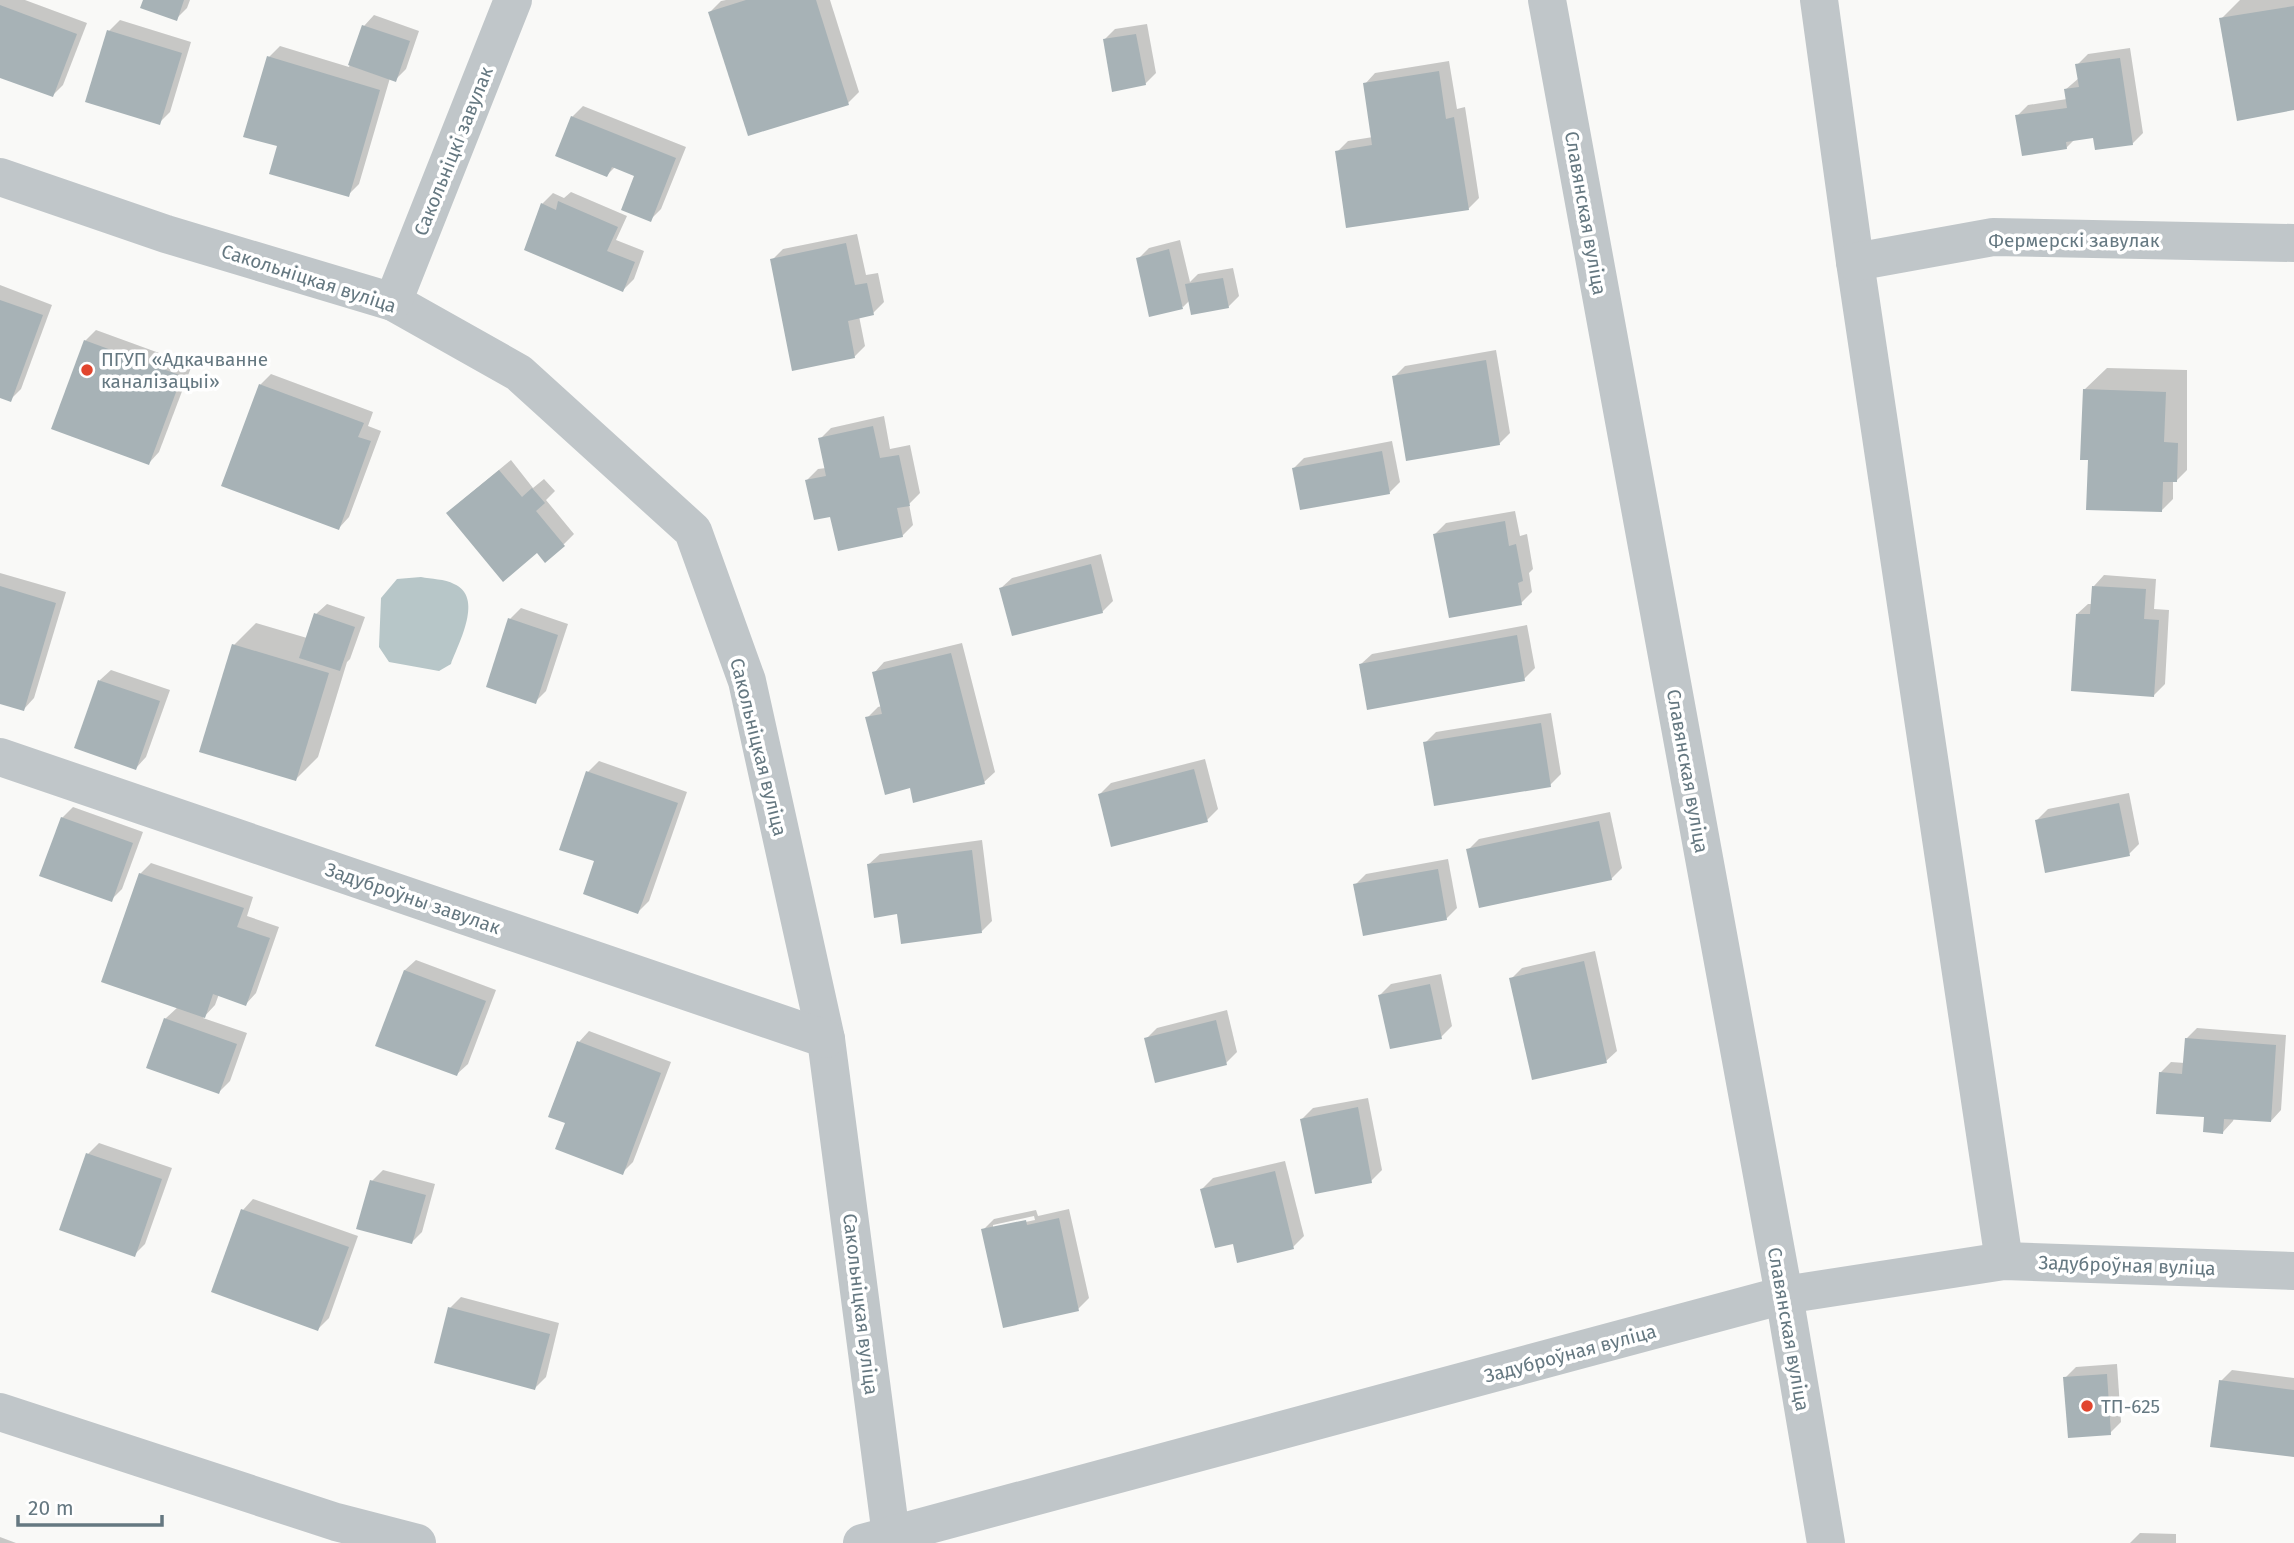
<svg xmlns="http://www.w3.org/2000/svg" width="2294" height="1543" font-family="'Fira Sans',sans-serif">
<rect width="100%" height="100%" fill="#f9f9f7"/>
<path fill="#b7c6c8" d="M 421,577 C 431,579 445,579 454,584 C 484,597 459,642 451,664 L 439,671 L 389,662 L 379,647 L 381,598 L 397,579 Z"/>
<g fill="#0003" fill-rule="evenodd">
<polygon points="0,0 25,0 87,23 63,85 53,95 0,76"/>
<polygon points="145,0 190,0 187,8 176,19"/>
<polygon points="726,0 830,0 859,92 848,103 710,12 721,1"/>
<polygon points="2240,0 2294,0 2294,109 2221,19"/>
<polygon points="374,15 419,31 406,69 395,80 390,78 359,184 348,195 279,145 269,57 280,46 349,67 364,26"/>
<polygon points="120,20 191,42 170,112 159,123 109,31"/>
<polygon points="1147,24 1156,73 1145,84 1104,40 1115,29"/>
<polygon points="2130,48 2143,133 2132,144 2095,136 2075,139 2066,148 2017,116 2028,105 2067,99 2065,90 2079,78 2077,65 2088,54"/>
<polygon points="1449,61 1457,109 1465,107 1479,198 1468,209 1337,152 1348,141 1373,137 1365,84 1375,73"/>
<polygon points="583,106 686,147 661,209 650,220 636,175 615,167 607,175 572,117"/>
<polygon points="571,192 627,216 616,240 644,251 634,279 623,290 527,249 542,204 553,193 564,198"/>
<polygon points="857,234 866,275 878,273 884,302 873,313 859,316 865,346 854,357 772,260 783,249"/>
<polygon points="1180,240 1190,282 1198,274 1233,268 1239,296 1228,307 1190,300 1183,307 1138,259 1149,248"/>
<polygon points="0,285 52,305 21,389 10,400 0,396"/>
<polygon points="96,330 192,365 159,452 149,463 85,341"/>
<polygon points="1496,350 1510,433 1499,444 1394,377 1405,366"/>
<polygon points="2107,368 2187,370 2187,470 2176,481 2173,480 2173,499 2162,510 2092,458 2084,390"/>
<polygon points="271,374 373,412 368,426 381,431 349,517 339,528 260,385"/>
<polygon points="884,416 890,449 910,445 920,493 909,504 913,525 902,536 832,515 807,480 818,469 826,468 820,439 831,428"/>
<polygon points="1392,441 1400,482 1389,493 1294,468 1304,458"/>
<polygon points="511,460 533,488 544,479 555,491 546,500 574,534 564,544 537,551 459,503"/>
<polygon points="1515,511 1520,536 1527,534 1533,569 1529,573 1532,592 1521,603 1435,534 1446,523"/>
<polygon points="1101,554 1113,601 1102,612 1001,588 1012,578"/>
<polygon points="0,573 66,592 34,698 24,709 0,702"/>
<polygon points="2104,575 2156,579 2154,609 2169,610 2165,684 2154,695 2077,614 2088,604 2092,604 2094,586"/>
<polygon points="327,604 365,617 350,659 347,662 318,757 296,779 234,645 256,623 307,638 316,614"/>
<polygon points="521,608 568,624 546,691 535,702 510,619"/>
<polygon points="1527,625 1535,668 1524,679 1361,664 1372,654"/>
<polygon points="962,643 995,772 984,782 911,786 867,718 878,707 882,706 874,673 884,662"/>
<polygon points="111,670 170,690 146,757 136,768 77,747 100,680"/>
<polygon points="1551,713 1561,774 1550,785 1425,743 1436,732"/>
<polygon points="1205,759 1218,809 1207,820 1100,794 1111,783"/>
<polygon points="599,761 687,792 649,901 638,912 596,860 588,772"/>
<polygon points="2129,793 2139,844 2129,854 2037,820 2048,809"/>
<polygon points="73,807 143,832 122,889 111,900 62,818"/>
<polygon points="1610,812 1622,868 1611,879 1468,850 1479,839"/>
<polygon points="982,840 992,921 982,931 898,912 869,864 880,854"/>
<polygon points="1448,859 1457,908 1446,919 1355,885 1366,874"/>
<polygon points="151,863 253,897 247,916 279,927 256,993 246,1004 219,994 215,1005 203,1018 247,1033 230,1081 219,1092 165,1019 178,1007 140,874"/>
<polygon points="1595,951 1617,1051 1606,1061 1511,979 1522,968"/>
<polygon points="416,960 496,990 468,1064 457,1074 377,1045 405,970"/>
<polygon points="1441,974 1452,1026 1441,1037 1380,995 1391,984"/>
<polygon points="1227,1010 1237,1052 1226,1063 1146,1039 1157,1028"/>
<polygon points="2197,1028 2286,1035 2281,1110 2271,1121 2234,1118 2233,1121 2223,1132 2160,1073 2171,1062 2185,1063 2186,1039"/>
<polygon points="589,1031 671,1062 633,1162 622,1173 567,1122 579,1042"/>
<polygon points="1368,1098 1382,1170 1371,1181 1302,1119 1313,1108"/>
<polygon points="99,1143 172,1168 145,1244 134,1255 62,1229 88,1154"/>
<polygon points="1285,1161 1304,1236 1293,1247 1202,1189 1213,1178"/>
<polygon points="383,1170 435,1184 422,1232 411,1243 372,1181"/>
<polygon points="253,1199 358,1236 329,1318 318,1329 243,1210"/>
<path d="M 1069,1209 L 1089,1298 L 1078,1309 L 983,1230 L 994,1219 L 1036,1210 L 1038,1216 ZM 1034,1216 L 1035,1220 L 993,1229 L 993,1225 Z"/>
<polygon points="461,1297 559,1323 546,1377 535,1388 450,1308"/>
<polygon points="2117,1364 2121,1422 2110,1433 2065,1378 2076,1367"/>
<polygon points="2232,1370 2294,1378 2294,1455 2221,1381"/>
<polygon points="2140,1533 2176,1534 2176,1543 2130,1543"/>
<polygon points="0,1537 16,1543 0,1543"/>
</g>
<g fill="#a7b2b6">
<polygon points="143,0 184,0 177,21 140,8"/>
<polygon points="746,0 816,0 849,105 748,136 708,12"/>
<polygon points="0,5 77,34 53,97 0,78"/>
<polygon points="2294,6 2294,110 2237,121 2219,18"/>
<polygon points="362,25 410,41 396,82 348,65"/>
<polygon points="107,30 182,53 160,125 85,102"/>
<polygon points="1136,34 1146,85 1112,92 1103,39"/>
<polygon points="267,56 380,90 349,197 269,174 277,146 243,137"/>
<polygon points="2120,58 2133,145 2095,150 2093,138 2066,142 2067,149 2022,156 2015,115 2067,108 2064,89 2079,87 2075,64"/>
<polygon points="1439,71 1446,119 1454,117 1469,210 1346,228 1335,151 1372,145 1363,83"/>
<polygon points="571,116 676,158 651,222 621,210 634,176 612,167 607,177 555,156"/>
<polygon points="558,201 618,227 607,251 635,262 623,292 524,250 541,203 556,210"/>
<polygon points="846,243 855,285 867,283 874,315 848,321 855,358 792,371 770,259"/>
<polygon points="1169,249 1183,309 1149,317 1136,258"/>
<polygon points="1223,278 1229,308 1191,315 1185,284"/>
<polygon points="0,300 43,315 11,402 0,398"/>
<polygon points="84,340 182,376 149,465 51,429"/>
<polygon points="1486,360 1500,445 1406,461 1392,376"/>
<polygon points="259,384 364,423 358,437 371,441 339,530 221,486"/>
<polygon points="2083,389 2166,392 2164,442 2178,443 2177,482 2163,482 2162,512 2086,510 2088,460 2080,460"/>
<polygon points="873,426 880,458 899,455 910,506 897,508 903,537 838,551 830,517 814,520 805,480 826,476 818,438"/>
<polygon points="1382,451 1390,494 1300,510 1292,468"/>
<polygon points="499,470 522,497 532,488 545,503 536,511 565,546 545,563 537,553 503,582 446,513"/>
<polygon points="1505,521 1509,546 1516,544 1523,581 1518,583 1522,605 1449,618 1433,534"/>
<polygon points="1091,564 1103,613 1012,636 999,588"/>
<polygon points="0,586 56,603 24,711 0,704"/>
<polygon points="2092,586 2146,589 2144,619 2159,620 2154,697 2071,691 2076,614 2090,614"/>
<polygon points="314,613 355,627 340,671 299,658"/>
<polygon points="508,618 558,635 536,704 486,687"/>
<polygon points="1517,635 1525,681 1367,710 1359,664"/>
<polygon points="232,644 329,673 296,781 199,752"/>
<polygon points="951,653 985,784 913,803 910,788 885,795 865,717 882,714 872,672"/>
<polygon points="98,680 160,701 136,770 74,748"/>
<polygon points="1541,723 1551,787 1434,806 1423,742"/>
<polygon points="1194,769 1208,822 1111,847 1098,794"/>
<polygon points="586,771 678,803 638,914 583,894 594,861 559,850"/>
<polygon points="2119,803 2130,856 2045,873 2035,820"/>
<polygon points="61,817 133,843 112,902 39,876"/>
<polygon points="1599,821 1612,880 1479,908 1466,849"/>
<polygon points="972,850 982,933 901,944 897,914 874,918 867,864"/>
<polygon points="1438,869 1447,920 1363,936 1353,884"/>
<polygon points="139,873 244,908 237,927 270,938 246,1006 213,994 205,1018 101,982"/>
<polygon points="1584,961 1607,1063 1532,1080 1509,978"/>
<polygon points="404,970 486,1001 457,1076 375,1046"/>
<polygon points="1430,984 1442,1039 1390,1049 1378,995"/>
<polygon points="164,1018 237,1044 219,1094 146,1068"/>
<polygon points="1216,1020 1227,1065 1155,1083 1144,1038"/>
<polygon points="2185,1038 2276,1045 2271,1122 2224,1119 2223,1134 2203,1132 2204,1117 2156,1114 2159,1072 2182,1074"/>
<polygon points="577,1041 661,1073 623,1175 555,1149 565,1123 548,1117"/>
<polygon points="1358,1107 1372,1183 1315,1194 1300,1119"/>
<polygon points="86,1153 162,1179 135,1257 59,1230"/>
<polygon points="1275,1171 1294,1249 1237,1263 1233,1244 1215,1248 1200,1189"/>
<polygon points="370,1180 426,1195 412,1244 356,1229"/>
<polygon points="241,1209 349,1247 318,1331 211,1292"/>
<polygon points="1059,1218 1079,1311 1003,1328 981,1229 1026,1220 1027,1225"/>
<polygon points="448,1307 550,1334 535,1390 434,1363"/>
<polygon points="2107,1374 2111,1435 2068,1438 2063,1377"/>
<polygon points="2219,1380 2294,1390 2294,1457 2210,1447"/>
</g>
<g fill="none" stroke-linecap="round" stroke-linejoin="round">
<g stroke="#c0c6c9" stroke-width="38">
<polyline points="1547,0 1784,1295 1826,1543"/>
<polyline points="1819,0 1855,262 2004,1261"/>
<polyline points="0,177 166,234 393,302 519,373 693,531 747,681 826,1039 892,1543"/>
<polyline points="1855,262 1993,237 2294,243"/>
<polyline points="393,302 513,0"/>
<polyline points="0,757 826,1039"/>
<polyline points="0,1412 336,1522 417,1543"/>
<polyline points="862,1543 1784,1295 2004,1261 2294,1271"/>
</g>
</g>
<g fill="#e1452e" stroke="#fff" stroke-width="2.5">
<circle cx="87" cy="370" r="7"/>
<circle cx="2087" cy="1406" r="7"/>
</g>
<g text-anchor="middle" stroke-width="7" stroke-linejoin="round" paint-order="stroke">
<g font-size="19" fill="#657881" stroke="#fff">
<text transform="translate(453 151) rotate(-68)" y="7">Сакольніцкі завулак</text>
<text transform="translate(1586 213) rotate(80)" y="7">Славянская вуліца</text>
<text x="2074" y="247">Фермерскі завулак</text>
<text transform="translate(309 278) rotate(18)" y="7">Сакольніцкая вуліца</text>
<text transform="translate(759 747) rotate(76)" y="7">Сакольніцкая вуліца</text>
<text transform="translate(1688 771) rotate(80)" y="7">Славянская вуліца</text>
<text transform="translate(413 898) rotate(19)" y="7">Задуброўны завулак</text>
<text transform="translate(2127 1265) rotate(2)" y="7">Задуброўная вуліца</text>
<text transform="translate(861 1304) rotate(83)" y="7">Сакольніцкая вуліца</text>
<text transform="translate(1789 1329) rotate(80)" y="7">Славянская вуліца</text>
<text transform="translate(1570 1353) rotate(-15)" y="7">Задуброўная вуліца</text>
</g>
<g font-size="19" fill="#657881" stroke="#fff" text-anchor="start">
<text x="101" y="366">ПГУП «Адкачванне<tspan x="101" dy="22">каналізацыі»</tspan></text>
<text x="2101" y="1413">ТП-625</text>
</g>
</g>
<path d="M18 1515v10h144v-10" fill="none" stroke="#657881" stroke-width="3.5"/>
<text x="28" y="1515" font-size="21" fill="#657881" stroke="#ffffff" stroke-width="5" paint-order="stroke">20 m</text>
</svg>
